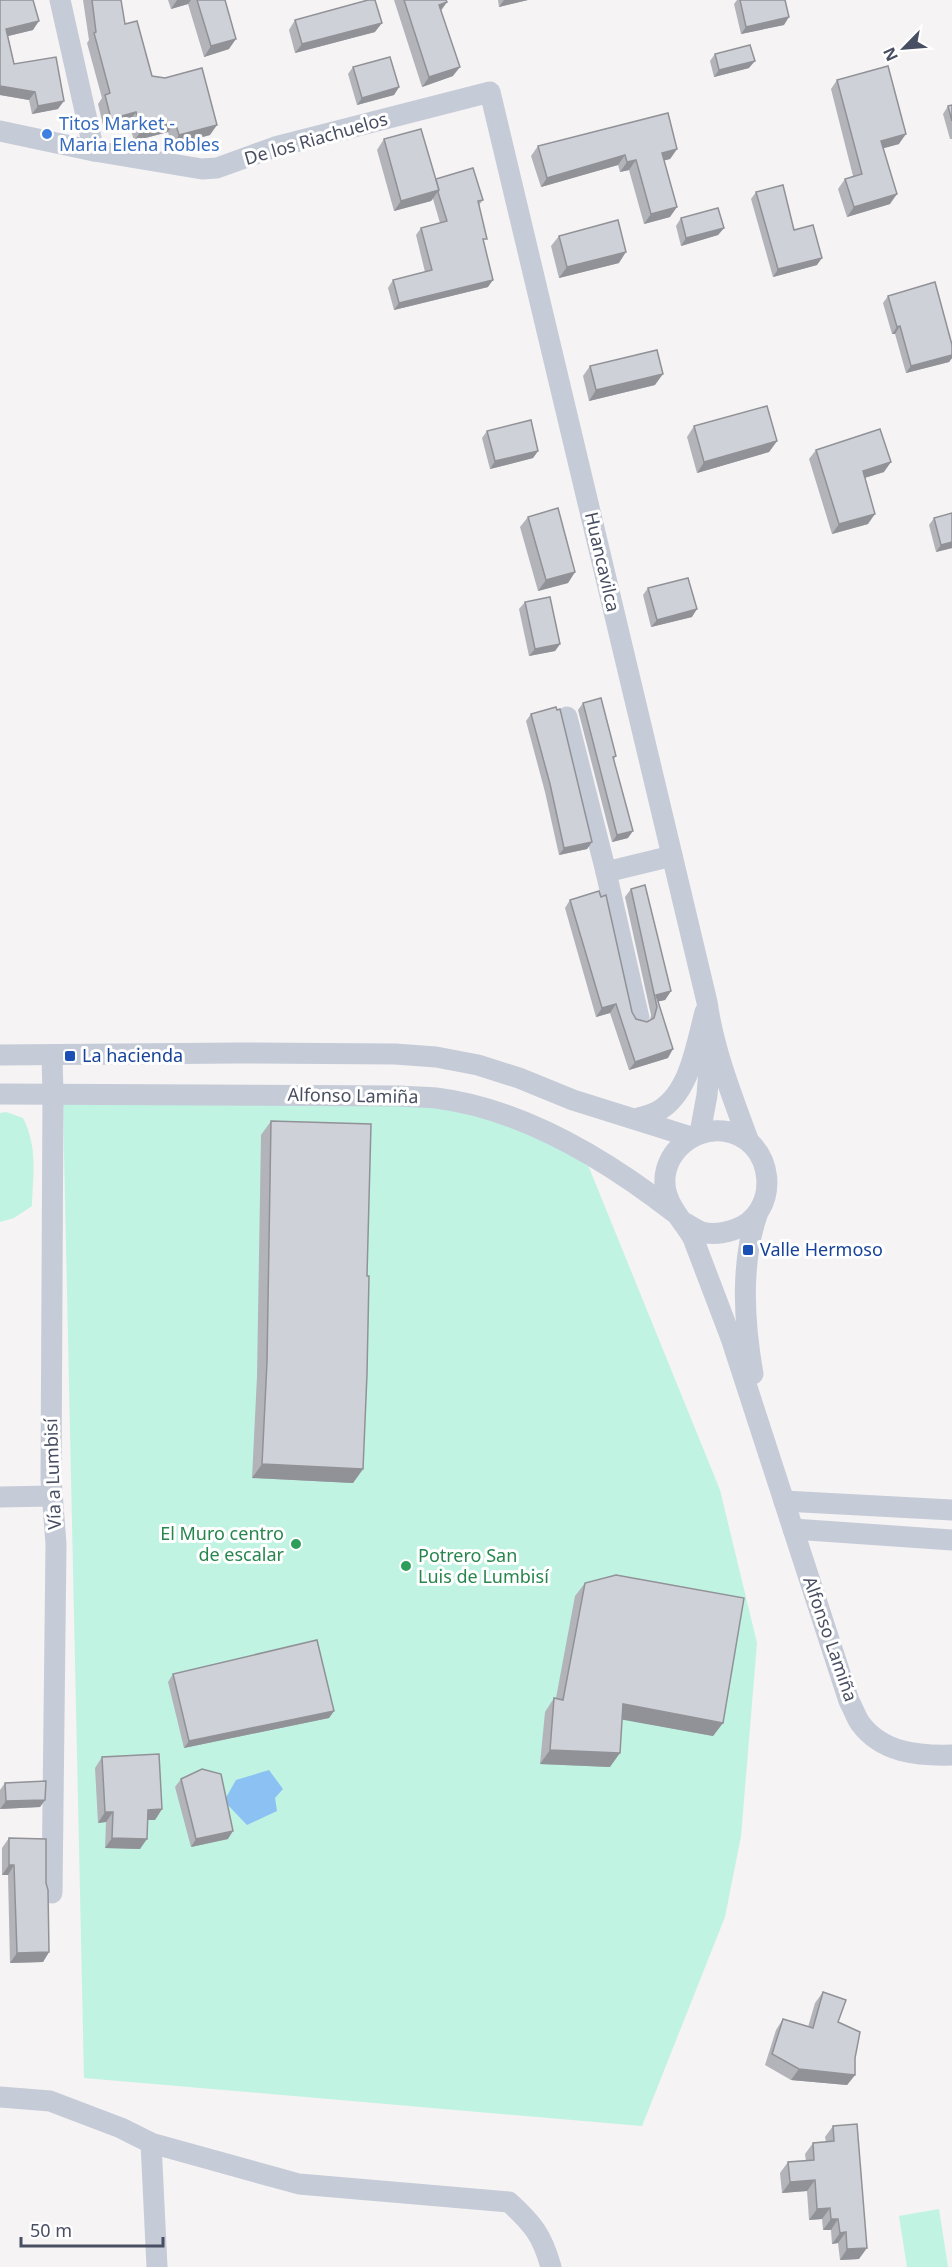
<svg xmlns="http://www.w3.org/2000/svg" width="952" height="2267" font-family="'Noto Sans',sans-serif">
<rect width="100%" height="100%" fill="#f5f3f3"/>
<g fill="#c0f3e2">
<polygon points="53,1093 437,1098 529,1125 588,1165 720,1490 757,1643 741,1836 725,1917 642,2126 84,2078 63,1106"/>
<path d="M 6,1112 L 23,1118 C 38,1148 33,1174 32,1206 L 14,1218 L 0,1222 L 0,1113 Z"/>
<polygon points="939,2209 948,2267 907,2267 899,2216"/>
</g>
<polygon fill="#8bc2f3" points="269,1770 283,1789 275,1798 277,1811 247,1825 224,1801 236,1780"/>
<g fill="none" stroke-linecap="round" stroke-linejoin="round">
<g stroke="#c6cbd8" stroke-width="21">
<polyline points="60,0 94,151"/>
<path d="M 0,131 L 94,151 L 202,169 L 217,168 L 275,147 L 490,92 L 707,1002 C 714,1051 732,1096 749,1142"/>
<polyline points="567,717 606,872 672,856"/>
<polyline points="606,872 639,1018"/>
<polyline points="0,1055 237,1053 395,1054 436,1057 478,1065 519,1078 573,1100 691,1137"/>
<polyline points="52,1056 53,1093 51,1479 56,1544 52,1893"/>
<path d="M 0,1094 L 400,1096 C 412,1097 424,1097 436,1098 C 524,1109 607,1160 675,1213"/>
<path d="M 635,1119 C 642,1117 651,1115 658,1111 C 690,1093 696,1045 705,1012"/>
<polyline points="700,1133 707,1095 711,1045"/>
<path d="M 685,1223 C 691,1226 696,1230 702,1232 C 712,1235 724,1233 733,1230 C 783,1215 776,1137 723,1131 C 689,1127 656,1160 667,1195 C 672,1212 685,1223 693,1238 L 731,1338 L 849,1701 C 853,1708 856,1717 860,1723 C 882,1753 918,1756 952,1755"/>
<path d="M 753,1374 C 744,1323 740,1265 757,1215"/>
<polyline points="0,1497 52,1496"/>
<polyline points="784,1501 952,1510"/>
<polyline points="793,1529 952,1540"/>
<path d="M 0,2097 L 50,2101 L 121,2128 L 151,2143 L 299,2184 L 509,2202 C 533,2224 542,2235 551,2267"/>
<polyline points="151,2143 157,2267"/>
</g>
</g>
<g fill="#b2b4ba">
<polygon points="0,0 33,30 8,36 14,64 58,109 32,114 29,100 0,95"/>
<polygon points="83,0 121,0 125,24 152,76 210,135 172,145 168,132 134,141 129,122 104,129 98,104 102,98 87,43 89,40"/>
<polygon points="168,0 225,0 229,49 204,57 188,4 171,9"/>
<polygon points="394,0 446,0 447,2 441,11 453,76 422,87"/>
<polygon points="498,0 528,0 499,7"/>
<polygon points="737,0 785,0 784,25 741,34 734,4"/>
<polygon points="295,20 375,32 295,53 289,30"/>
<polygon points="715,54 749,68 714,77 710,61"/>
<polygon points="353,67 399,87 394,95 357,105 348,74"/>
<polygon points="837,80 899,144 883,148 890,204 847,217 838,189 845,179 853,176 831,89"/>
<polygon points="952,105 952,139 950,139 943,114 948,106"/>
<polygon points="384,139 436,179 483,200 479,205 484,242 488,287 394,310 388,288 393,280 425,272 416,235 421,228 440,223 433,199 431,201 394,211 377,150"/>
<polygon points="538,146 677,149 670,159 664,160 670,217 644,224 629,170 620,172 618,165 541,187 531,156"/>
<polygon points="756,192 794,230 817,265 773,277 751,199"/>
<polygon points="681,218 724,228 718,235 681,246 676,226"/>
<polygon points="559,236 619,263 559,278 551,246"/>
<polygon points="888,296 952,345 952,358 949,362 906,373 895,334 892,334 883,303"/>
<polygon points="590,366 655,385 589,401 583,376"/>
<polygon points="694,426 777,441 769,452 697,473 687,437"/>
<polygon points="487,431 538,451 533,458 490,469 482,438"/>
<polygon points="816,450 884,472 865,478 868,524 832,534 809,459"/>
<polygon points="952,513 952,548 936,552 929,525 934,518"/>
<polygon points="528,517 575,572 568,583 538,591 520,527"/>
<polygon points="648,588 692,617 651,627 643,595"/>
<polygon points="525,602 560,644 555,651 529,656 519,609"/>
<polygon points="583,703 616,756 614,759 628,838 612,842 578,710"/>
<polygon points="557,710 592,842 587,849 559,855 545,792 526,721 531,714"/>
<polygon points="631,889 671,991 665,1000 658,1001 668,1058 629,1070 610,1013 596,1017 565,908 570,900 636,1019 647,1022 650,1021 651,1015 625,897"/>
<polygon points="271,1121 363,1469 353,1483 252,1478 257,1376 261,1135"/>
<polygon points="585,1583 723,1723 713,1736 622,1719 610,1767 540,1764 545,1712 554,1698 556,1698 575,1596"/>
<polygon points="173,1674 334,1711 329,1718 184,1748 168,1682"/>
<polygon points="102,1757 162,1809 155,1820 147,1820 140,1849 105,1848 106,1822 98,1823 95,1768"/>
<polygon points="181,1779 228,1839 191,1847 175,1787"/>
<polygon points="5,1783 45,1800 40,1807 0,1809 0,1790"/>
<polygon points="9,1838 46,1883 49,1952 43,1962 10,1963 8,1875 2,1875 2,1848"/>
<polygon points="823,1992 855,2058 855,2075 847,2085 791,2080 765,2065 776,2030 783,2019 808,2027 815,2003"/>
<polygon points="833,2126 859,2259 840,2260 838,2243 832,2244 831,2230 823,2230 822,2219 809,2220 807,2191 782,2193 780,2173 788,2162 806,2161 805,2154 813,2143 826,2142 825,2137"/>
</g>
<g fill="#919297">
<polygon points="177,0 191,0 188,4 171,9"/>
<polygon points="504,0 528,0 499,7"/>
<polygon points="447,2 440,11 439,5"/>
<polygon points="789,17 784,25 741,34 746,27"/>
<polygon points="39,21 33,30 0,38 6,29"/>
<polygon points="382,23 375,32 295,53 302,44"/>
<polygon points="236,39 229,49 204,57 211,46"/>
<polygon points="755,61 749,68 714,77 719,70"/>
<polygon points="460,67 453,76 422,87 429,77"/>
<polygon points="0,86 35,92 29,100 0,95"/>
<polygon points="399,87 394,95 357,105 362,98"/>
<polygon points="64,101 58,109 32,114 38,106"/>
<polygon points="136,112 129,122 104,129 111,119"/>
<polygon points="175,122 168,132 134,141 141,131"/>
<polygon points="217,125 210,135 172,145 179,135"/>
<polygon points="906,134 899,144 874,151 881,141"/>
<polygon points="677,149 670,159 655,163 662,153"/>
<polygon points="625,155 618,165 541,187 547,178"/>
<polygon points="636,160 629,170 620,172 627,162"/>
<polygon points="439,190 431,201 394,211 401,201"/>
<polygon points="897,194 890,204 847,217 854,207"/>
<polygon points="677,207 670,217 644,224 651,214"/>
<polygon points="724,228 718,235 681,246 686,238"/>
<polygon points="626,252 619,263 559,278 567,267"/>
<polygon points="822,258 817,265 773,277 778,269"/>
<polygon points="493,280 488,287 394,310 399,303"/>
<polygon points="900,326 895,334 892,334 897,327"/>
<polygon points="952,355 952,358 949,362 906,373 911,366"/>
<polygon points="663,374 655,385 589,401 596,390"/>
<polygon points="777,441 769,452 697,473 704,462"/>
<polygon points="538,451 533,458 490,469 495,461"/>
<polygon points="891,462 884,472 857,480 863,471"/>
<polygon points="875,514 868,524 832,534 839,524"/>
<polygon points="952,542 952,548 936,552 941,545"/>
<polygon points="575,572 568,583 538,591 546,580"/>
<polygon points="697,609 692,617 651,627 657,620"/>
<polygon points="560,644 555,651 529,656 535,649"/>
<polygon points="633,831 628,838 612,842 617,835"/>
<polygon points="592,842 587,849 559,855 564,848"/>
<polygon points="671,991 665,1000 656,1002 656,995"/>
<polygon points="616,1004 610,1013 596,1017 602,1008"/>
<polygon points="673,1049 668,1058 629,1070 635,1062"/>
<polygon points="262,1464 363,1469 353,1483 252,1478"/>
<polygon points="623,1704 723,1723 713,1736 613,1718"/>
<polygon points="334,1711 329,1718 184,1748 189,1741"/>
<polygon points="550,1750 620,1753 610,1767 540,1764"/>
<polygon points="45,1800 40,1807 0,1809 6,1801"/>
<polygon points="162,1809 155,1820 140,1820 148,1810"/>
<polygon points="105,1812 113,1812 106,1822 98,1823"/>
<polygon points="233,1831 228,1839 191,1847 196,1839"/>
<polygon points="112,1838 147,1839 140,1849 105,1848"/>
<polygon points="9,1865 14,1865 8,1875 2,1875"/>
<polygon points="49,1952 43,1962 10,1963 17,1953"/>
<polygon points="799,2069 855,2075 847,2085 791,2080"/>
<polygon points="815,2180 807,2191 782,2193 790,2182"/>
<polygon points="830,2208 822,2219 809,2220 817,2209"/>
<polygon points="831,2219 838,2219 831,2230 823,2230"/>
<polygon points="846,2232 838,2243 832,2244 840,2233"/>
<polygon points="867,2248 859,2259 840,2260 847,2249"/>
</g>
<g fill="#cfd1d8" stroke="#919297" stroke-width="1.5">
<polygon points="0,0 33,0 39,21 6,29 14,64 56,57 64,101 38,106 35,92 0,86"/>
<polygon points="92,0 121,0 125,24 137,21 152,76 165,78 202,68 217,125 179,135 175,122 141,131 136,112 111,119 105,95 110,93 94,33 96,32"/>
<polygon points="197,0 225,0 236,39 211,46"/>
<polygon points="368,0 375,0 382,23 302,44 295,20"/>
<polygon points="404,0 446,0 447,2 439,5 460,67 429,77"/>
<polygon points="740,0 785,0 789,17 746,27"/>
<polygon points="750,45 755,61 719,70 715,54"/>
<polygon points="390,57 399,87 362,98 353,67"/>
<polygon points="888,66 906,134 881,141 897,194 854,207 845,179 862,174 837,80"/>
<polygon points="952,105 952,121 948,106"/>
<polygon points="668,113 677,149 662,153 677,207 651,214 636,160 627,162 625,155 547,178 538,146"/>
<polygon points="421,129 439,190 401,201 384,139"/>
<polygon points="473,168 483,200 478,201 487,239 483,239 493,280 399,303 393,280 432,270 421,228 447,221 438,192 439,190 436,179"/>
<polygon points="783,185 794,230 813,225 822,258 778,269 756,192"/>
<polygon points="718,208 724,228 686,238 681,218"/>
<polygon points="618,220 626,252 567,267 559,236"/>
<polygon points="935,282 952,345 952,355 911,366 900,326 897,327 888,296"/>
<polygon points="657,350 663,374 596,390 590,366"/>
<polygon points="767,406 777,441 704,462 694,426"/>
<polygon points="531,420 538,451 495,461 487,431"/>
<polygon points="880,429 891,462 863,471 875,514 839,524 816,450"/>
<polygon points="558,508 575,572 546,580 528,517"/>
<polygon points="952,513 952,542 941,545 934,518"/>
<polygon points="688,578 697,609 657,620 648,588"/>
<polygon points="550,597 560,644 535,649 525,602"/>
<polygon points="601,698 616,756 613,757 633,831 617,835 583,703"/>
<polygon points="556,707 557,710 560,709 592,842 564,848 550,784 531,714"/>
<polygon points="645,885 671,991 656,995 673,1049 635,1062 616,1004 602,1008 570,900 599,891 601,897 606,895 632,1012 636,1019 647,1022 654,1018 657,1007 631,889"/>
<polygon points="271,1121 371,1124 367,1276 369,1276 367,1374 363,1469 262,1464 267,1362"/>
<polygon points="616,1575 744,1598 723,1723 623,1704 620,1753 550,1750 554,1698 563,1700 585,1583"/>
<polygon points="317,1640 334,1711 189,1741 173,1674"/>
<polygon points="159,1754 162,1809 148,1810 147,1839 112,1838 113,1812 105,1812 102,1757"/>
<polygon points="202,1769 221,1774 233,1831 196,1839 181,1779"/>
<polygon points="46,1781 45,1800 6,1801 5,1783"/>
<polygon points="9,1838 46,1839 46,1883 48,1890 49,1952 17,1953 14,1865 9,1865"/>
<polygon points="823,1992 846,2000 838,2022 860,2032 855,2058 855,2075 799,2069 772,2054 783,2019 813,2028"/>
<polygon points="857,2124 867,2248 847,2249 846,2232 840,2233 838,2219 831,2219 830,2208 817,2209 815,2180 790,2182 788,2162 814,2160 813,2143 834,2141 833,2126"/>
</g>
<circle fill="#3f7fe0" stroke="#fff" stroke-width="2" cx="47" cy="134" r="6"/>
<g fill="#1a4fb4" stroke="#fff" stroke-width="2">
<rect x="64" y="1050" width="12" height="12" rx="3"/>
<rect x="742" y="1244" width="12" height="12" rx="3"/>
</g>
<g fill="#2e9e5b" stroke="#fff" stroke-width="2">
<circle cx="296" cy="1544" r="6"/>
<circle cx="406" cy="1566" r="6"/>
</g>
<g text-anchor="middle" stroke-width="6" stroke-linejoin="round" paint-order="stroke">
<g font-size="18" fill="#366cbe" stroke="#fff" text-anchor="start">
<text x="59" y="130">Titos Market -<tspan x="59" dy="21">Maria Elena Robles</tspan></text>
</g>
<g font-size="18" fill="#494f62" stroke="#fff">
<text transform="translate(316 139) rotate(-16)" y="6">De los Riachuelos</text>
<text transform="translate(602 562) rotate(77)" y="6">Huancavilca</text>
<text transform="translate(353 1096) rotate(1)" y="6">Alfonso Lamiña</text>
<text transform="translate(53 1474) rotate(-92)" y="6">Vía a Lumbisí</text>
<text transform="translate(830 1639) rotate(71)" y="6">Alfonso Lamiña</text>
</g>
<g font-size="18" fill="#164399" stroke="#fff" text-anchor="start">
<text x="82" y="1062">La hacienda</text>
<text x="760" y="1256">Valle Hermoso</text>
</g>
<g font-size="18" fill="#27864d" stroke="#fff" text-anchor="end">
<text x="284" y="1540">El Muro centro<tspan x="284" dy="21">de escalar</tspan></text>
<text x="418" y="1562" text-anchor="start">Potrero San<tspan x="418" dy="21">Luis de Lumbisí</tspan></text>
</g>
</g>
<g transform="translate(904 48) rotate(245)" stroke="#ffffff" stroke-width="4.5" paint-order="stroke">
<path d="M0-4.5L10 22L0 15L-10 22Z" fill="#494f62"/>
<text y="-9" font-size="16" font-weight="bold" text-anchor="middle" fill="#494f62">N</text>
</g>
<path d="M21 2237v9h142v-9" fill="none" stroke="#494f62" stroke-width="3"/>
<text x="30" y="2237" font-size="18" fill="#494f62" stroke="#ffffff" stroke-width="4.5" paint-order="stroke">50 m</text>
</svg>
